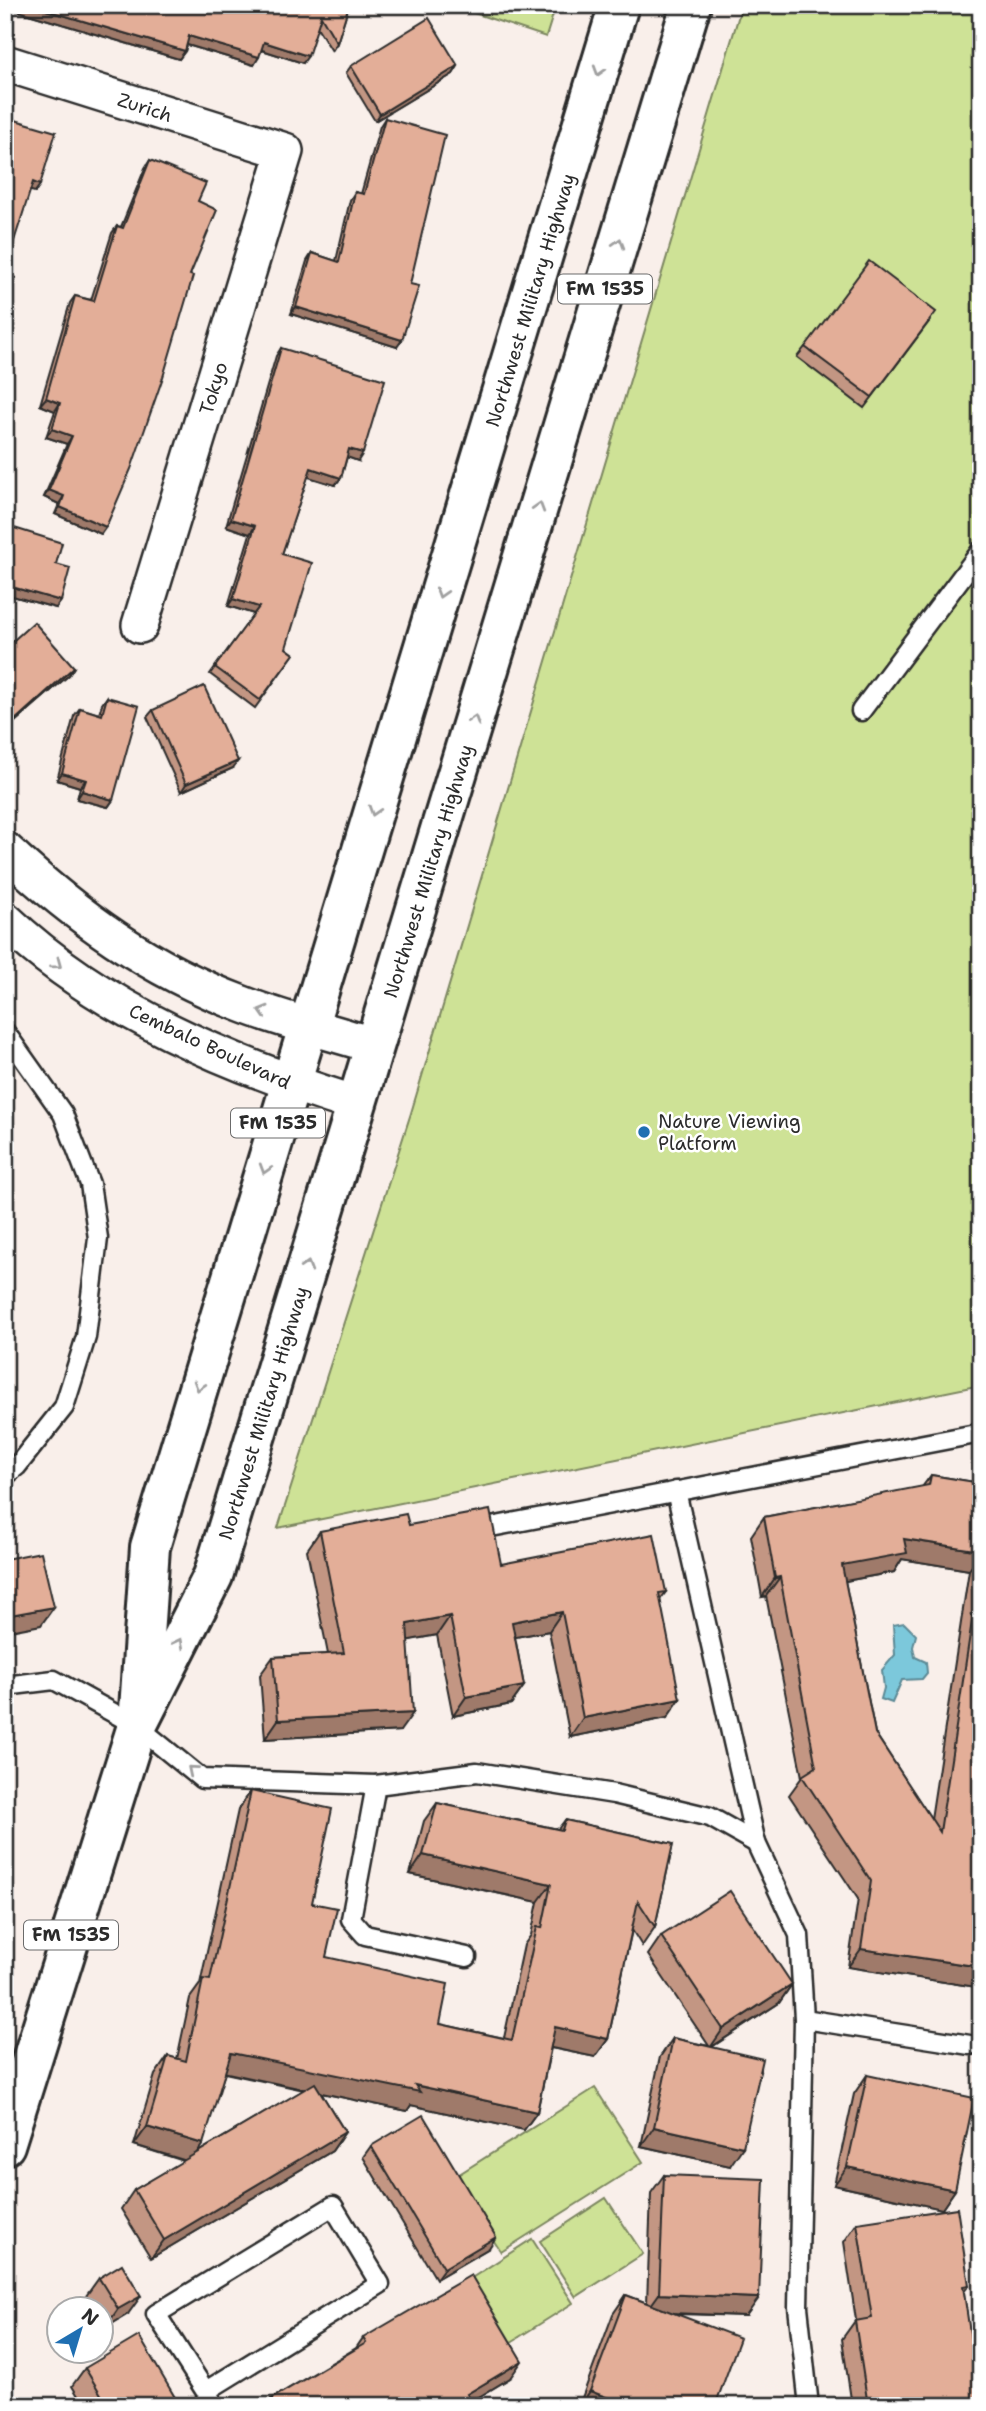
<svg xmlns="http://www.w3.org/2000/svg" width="986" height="2411" font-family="'Shantell Sans',sans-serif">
<rect width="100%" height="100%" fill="#f9efea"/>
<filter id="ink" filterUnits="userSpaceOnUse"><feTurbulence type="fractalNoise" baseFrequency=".0143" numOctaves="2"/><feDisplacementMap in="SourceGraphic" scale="14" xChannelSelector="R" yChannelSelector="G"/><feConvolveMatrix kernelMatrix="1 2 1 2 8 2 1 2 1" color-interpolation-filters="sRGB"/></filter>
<g filter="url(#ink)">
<g fill="#cee296" stroke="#7c8660" stroke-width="2">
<polygon points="450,5 556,5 546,37"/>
<polygon points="742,5 981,5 981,1385 278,1528 411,1113"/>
<polygon points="595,2088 643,2162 501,2252 453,2178"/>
<polygon points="606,2198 643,2254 576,2297 540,2241"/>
<polygon points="532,2239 573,2303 508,2344 467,2281"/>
</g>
<polygon fill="#7cc8db" stroke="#5c8995" stroke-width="2" points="904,1623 916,1635 913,1647 915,1657 926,1662 927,1673 922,1679 902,1680 892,1703 881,1699 884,1688 882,1670 895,1655 893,1625"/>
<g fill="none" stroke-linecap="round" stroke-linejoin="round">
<defs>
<g id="lane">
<polyline points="861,711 981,551"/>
<polyline points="5,1032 63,1114 90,1184 98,1238 86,1337 64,1407 17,1466 5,1476"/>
<polyline points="676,1491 756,1843"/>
<polyline points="491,1527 981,1433"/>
<polyline points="5,1686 54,1680 137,1726 202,1779 376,1785 477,1772 614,1794 710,1817 756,1843 799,1935 804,2019 798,2307 809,2406"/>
<polyline points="376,1785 351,1919 365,1935 467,1957"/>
<polyline points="804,2019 970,2045"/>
<polyline points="206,2391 380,2284 333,2206 156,2314 215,2406"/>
</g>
<g id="street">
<polyline points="5,63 285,151 140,625"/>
<path d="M 5,850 C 77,917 149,969 242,1004 C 285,1021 331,1032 375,1046"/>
<path d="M 5,920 C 101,1011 231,1065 356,1104"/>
</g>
<g id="primary">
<polyline points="139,1710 150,1547 619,5"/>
<polyline points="5,2145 137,1726 213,1576 691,5"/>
</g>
</defs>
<use href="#lane" stroke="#2b2b2b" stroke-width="23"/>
<use href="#street" stroke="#2b2b2b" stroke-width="40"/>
<use href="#primary" stroke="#2b2b2b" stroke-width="44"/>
<use href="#lane" stroke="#fff" stroke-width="18"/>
<use href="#street" stroke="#fff" stroke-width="35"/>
<use href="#primary" stroke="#fff" stroke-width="38"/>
</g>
<g fill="#c39683" stroke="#2b2b2b" stroke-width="2" fill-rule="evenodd">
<polygon points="5,5 349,5 337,43 332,51 317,27 303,63 262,50 254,65 187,45 185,51 179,59 5,7"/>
<polygon points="351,66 458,66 453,74 375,121 346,73"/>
<polygon points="385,118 410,284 397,347 291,314 307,261 312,253 336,261 350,200 355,192 361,194 380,126"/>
<polygon points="150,160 198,201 190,275 101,534 55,514 59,504 44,497 67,444 46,437 55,411 40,405 70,303 75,296 91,300 112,233 117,226 121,227 145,168"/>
<polygon points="929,322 864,408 797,357 805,347"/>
<polygon points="281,348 358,461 347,457 341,478 335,485 308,476 282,554 286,648 294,654 255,708 210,674 254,614 228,606 250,534 226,526 276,356"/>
<polygon points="11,527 56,564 61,601 56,608 5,594 5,537"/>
<polygon points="5,648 74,667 69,675 8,728 5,725"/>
<polygon points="107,697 113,800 108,807 77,799 80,787 57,780 74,716 80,708 99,714 102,704"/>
<polygon points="153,710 233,768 181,792 147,717"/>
<path d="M 931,1475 L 981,1483 L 981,1981 L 976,1987 L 848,1967 L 858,1899 L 789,1795 L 802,1777 L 766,1596 L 762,1597 L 751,1536 L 764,1517 L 922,1487 ZM 902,1559 L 969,1570 L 931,1819 L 875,1733 L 845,1581 L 894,1572 Z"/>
<polygon points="409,1525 501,1564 666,1592 660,1600 667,1718 570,1737 549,1631 515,1637 524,1686 511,1704 453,1716 437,1635 408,1640 400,1731 265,1739 260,1675 273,1657 328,1654 307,1550 320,1531"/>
<path d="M 251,1791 L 312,1903 L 326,1957 L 440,2024 L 504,2038 L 524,1945 L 531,1935 L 538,1902 L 410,1874 L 424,1821 L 437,1803 L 558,1829 L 565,1820 L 673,1844 L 655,1927 L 642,1946 L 632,1930 L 608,2039 L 595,2057 L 551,2048 L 537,2112 L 524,2130 L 411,2105 L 407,2111 L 321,2093 L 345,2132 L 332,2151 L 151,2258 L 121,2209 L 134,2190 L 184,2161 L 134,2145 L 155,2075 L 168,2056 L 177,2059 L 190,1998 L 200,1984 L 238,1810 ZM 225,2073 L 304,2090 L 196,2153 Z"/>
<polygon points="661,1936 792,1984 779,2003 712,2047 730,2166 641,2146 660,2057 673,2038 709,2046 648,1955"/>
<polygon points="867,2075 955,2190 942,2209 834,2185 854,2094"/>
<polygon points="371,2146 489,2248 436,2279 363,2157"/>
<polygon points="664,2175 746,2316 676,2314 715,2406 579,2406 613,2314 626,2295 647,2303 651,2193"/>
<polygon points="857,2223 969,2285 964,2292 976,2406 852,2406 842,2339 855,2321 856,2320 844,2242"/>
<polygon points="99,2278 128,2314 105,2328 102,2322 102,2309 94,2309 86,2296"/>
<polygon points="363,2338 510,2378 472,2401 475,2406 266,2406 271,2399 356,2348"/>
<polygon points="85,2368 180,2406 84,2406 72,2386"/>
</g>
<g fill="#9f7a6a" stroke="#2b2b2b" stroke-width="2">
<polygon points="5,5 29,5 185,51 179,59 5,7"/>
<polygon points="189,36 259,57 254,65 184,44"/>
<polygon points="264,42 308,56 303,63 259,49"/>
<polygon points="458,66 453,74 375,121 380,114"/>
<polygon points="33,182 40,185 35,192 27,190"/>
<polygon points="296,307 402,340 397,347 291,314"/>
<polygon points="46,398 60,403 55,411 40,405"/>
<polygon points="52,429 72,436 67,444 46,437"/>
<polygon points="349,449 363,453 358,461 344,456"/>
<polygon points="311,468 341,478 335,485 305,476"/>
<polygon points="49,490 64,496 59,504 44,497"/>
<polygon points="60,507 106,527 101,534 55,514"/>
<polygon points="231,519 255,526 250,534 226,526"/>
<polygon points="5,585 61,601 56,608 5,594"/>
<polygon points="233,599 259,607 254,614 228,606"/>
<polygon points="74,667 69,675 8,728 14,721"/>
<polygon points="238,761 233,768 181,792 186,784"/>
<polygon points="62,773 86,780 80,787 57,780"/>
<polygon points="82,791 113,800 108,807 77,799"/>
<polygon points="904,1539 981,1551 981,1554 969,1570 902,1559 894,1572 829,1584 842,1565"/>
<polygon points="780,1577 766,1596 762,1597 775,1578"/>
<polygon points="54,1607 41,1625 5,1632 5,1616"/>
<polygon points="562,1612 549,1631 499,1640 512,1622"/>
<polygon points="450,1616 437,1635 394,1643 407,1624"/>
<polygon points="524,1686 511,1704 453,1716 466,1697"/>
<polygon points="680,1699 667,1718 570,1737 583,1718"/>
<polygon points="413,1713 400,1731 265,1739 278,1720"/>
<polygon points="423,1855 551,1884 538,1902 410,1874"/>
<polygon points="861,1949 981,1967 981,1981 976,1987 848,1967"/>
<polygon points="792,1984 779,2003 710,2048 723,2029"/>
<polygon points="555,2027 608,2039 595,2057 542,2046"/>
<polygon points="231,2053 415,2085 537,2112 524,2130 411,2105 407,2111 218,2071"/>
<polygon points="147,2127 203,2144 190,2162 134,2145"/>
<polygon points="654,2127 743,2147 730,2166 641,2146"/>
<polygon points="345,2132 332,2151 151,2258 164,2240"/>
<polygon points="847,2167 955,2190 942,2209 834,2185"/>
<polygon points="496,2237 489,2248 436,2279 444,2268"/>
<polygon points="659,2294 759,2298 746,2316 646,2312"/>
<polygon points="141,2296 128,2314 105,2328 118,2309"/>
<polygon points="522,2361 510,2378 464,2406 467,2394"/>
<polygon points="590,2391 630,2406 580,2406"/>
<polygon points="980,2400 976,2406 944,2406"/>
</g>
<g fill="#e3ae98" stroke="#2b2b2b" stroke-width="2">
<polygon points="29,5 349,5 337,43 321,16 308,56 264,42 259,57 189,36 185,51"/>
<polygon points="429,18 458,66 380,114 351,66"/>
<polygon points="5,117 56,132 40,185 33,182 5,269"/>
<polygon points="385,118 445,135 410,284 419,286 402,340 296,307 312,253 339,262 355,192 364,194"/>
<polygon points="150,160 206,183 198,201 217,210 190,275 193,276 163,377 131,469 106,527 60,507 64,496 49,490 72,436 52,429 60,403 46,398 75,296 94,301 117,226 123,228"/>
<polygon points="869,261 936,312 872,397 805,347"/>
<polygon points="5,273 15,277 5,306"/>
<polygon points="281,348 385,380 363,453 349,449 341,478 311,468 282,554 312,563 286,648 294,654 260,700 215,667 259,607 233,599 255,526 231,519"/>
<polygon points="11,527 62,543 56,564 70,568 61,601 5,585 5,548"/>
<polygon points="34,622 74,667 14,721 5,711 5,648"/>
<polygon points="204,686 238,761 186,784 153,710"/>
<polygon points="107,697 139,706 113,800 82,791 86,780 62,773 80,708 102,715"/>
<polygon points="5,1337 8,1354 5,1354"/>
<polygon points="5,1393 10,1416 5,1417"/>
<polygon points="931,1475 981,1483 981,1551 904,1539 907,1553 842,1565 875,1733 940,1832 981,1562 981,1967 861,1949 871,1881 802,1776 816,1767 780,1577 775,1578 764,1517 929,1485"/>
<polygon points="490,1510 501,1564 654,1534 666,1592 659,1593 680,1699 583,1718 562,1612 512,1622 524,1686 466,1697 450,1616 407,1624 413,1713 278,1720 273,1657 344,1653 320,1531 406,1514 409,1525"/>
<polygon points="41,1552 54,1607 5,1616 5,1559"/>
<polygon points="5,1735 9,1737 5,1749"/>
<polygon points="251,1791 332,1809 312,1903 337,1908 326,1957 448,1984 440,2024 512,2040 537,1927 542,1928 551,1884 423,1855 437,1803 562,1830 565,1820 673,1844 655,1927 638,1901 608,2039 555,2027 537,2112 415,2085 420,2092 231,2053 203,2144 147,2127 168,2056 186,2061 203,1979 210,1980"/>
<polygon points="730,1891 792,1984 723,2029 661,1936"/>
<polygon points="673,2038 763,2059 743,2147 654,2127"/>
<polygon points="867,2075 974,2098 955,2190 847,2167"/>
<polygon points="315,2083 345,2132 164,2240 134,2190"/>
<polygon points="423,2115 496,2237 444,2268 371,2146"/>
<polygon points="664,2175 764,2179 759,2298 659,2294"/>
<polygon points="957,2208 969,2285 963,2286 980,2400 944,2406 868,2406 855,2321 872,2318 857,2223"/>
<polygon points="122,2264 141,2296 118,2309 99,2278"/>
<polygon points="471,2275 522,2361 467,2394 475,2406 275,2406 271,2399 366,2343 363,2338"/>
<polygon points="626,2295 740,2338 715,2406 630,2406 590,2391"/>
<polygon points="139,2336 180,2406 108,2406 85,2368"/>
</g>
<defs><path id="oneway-chevron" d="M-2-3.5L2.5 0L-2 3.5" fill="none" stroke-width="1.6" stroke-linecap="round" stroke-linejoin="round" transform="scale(1.75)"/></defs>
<g stroke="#a0a0a0">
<use href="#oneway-chevron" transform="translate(599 71) rotate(107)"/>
<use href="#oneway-chevron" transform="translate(619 243) rotate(-73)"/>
<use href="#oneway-chevron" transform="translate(539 507) rotate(-73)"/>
<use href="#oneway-chevron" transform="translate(441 593) rotate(107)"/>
<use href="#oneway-chevron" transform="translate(474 720) rotate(-73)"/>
<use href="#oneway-chevron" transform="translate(374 811) rotate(107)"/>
<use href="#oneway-chevron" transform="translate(57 964) rotate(37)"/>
<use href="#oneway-chevron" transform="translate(263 1011) rotate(-163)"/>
<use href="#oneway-chevron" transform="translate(265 1169) rotate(107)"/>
<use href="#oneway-chevron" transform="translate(307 1266) rotate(-73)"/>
<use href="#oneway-chevron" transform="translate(199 1386) rotate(107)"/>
<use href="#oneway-chevron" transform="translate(179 1643) rotate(-63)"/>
<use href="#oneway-chevron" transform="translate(192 1770) rotate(-140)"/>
</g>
</g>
<circle fill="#1f6fb2" stroke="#fff" stroke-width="2.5" cx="644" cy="1132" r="7"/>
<g text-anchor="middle" stroke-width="5" stroke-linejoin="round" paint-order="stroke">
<g fill="#fff" stroke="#6b6b6b" stroke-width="2">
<rect x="558" y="274.5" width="94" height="29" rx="5"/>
<rect x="231" y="1108.5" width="94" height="29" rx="5"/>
<rect x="24" y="1920.5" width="94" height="29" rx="5"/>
</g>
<g font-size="18" font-weight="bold" fill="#2b2b2b">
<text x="605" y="295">FM 1535</text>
<text x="278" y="1129">FM 1535</text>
<text x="71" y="1941">FM 1535</text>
</g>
<g font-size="19" fill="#2b2b2b" stroke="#fff">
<text transform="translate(145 107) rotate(18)" y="7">Zurich</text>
<text transform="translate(530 300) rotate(-73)" y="7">Northwest Military Highway</text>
<text transform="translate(213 388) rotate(-73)" y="7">Tokyo</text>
<text transform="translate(428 871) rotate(-73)" y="7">Northwest Military Highway</text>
<text transform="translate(210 1046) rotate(25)" y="7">Cembalo Boulevard</text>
<text transform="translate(263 1413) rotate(-73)" y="7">Northwest Military Highway</text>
</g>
<g font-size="19" fill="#2b2b2b" stroke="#fff" text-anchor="start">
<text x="658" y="1128">Nature Viewing<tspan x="658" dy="22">Platform</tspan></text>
</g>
</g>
<rect width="986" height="2411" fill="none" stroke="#fff" stroke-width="28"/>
<rect x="14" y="14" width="958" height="2383" fill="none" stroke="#2b2b2b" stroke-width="2.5" filter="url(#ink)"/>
<g transform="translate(80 2330) rotate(38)"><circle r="33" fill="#ffffff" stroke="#aaaaaa" stroke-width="2"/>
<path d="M0-5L12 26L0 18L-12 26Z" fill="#1f6fb2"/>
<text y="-10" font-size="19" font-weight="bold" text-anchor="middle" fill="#2b2b2b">N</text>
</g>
</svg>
